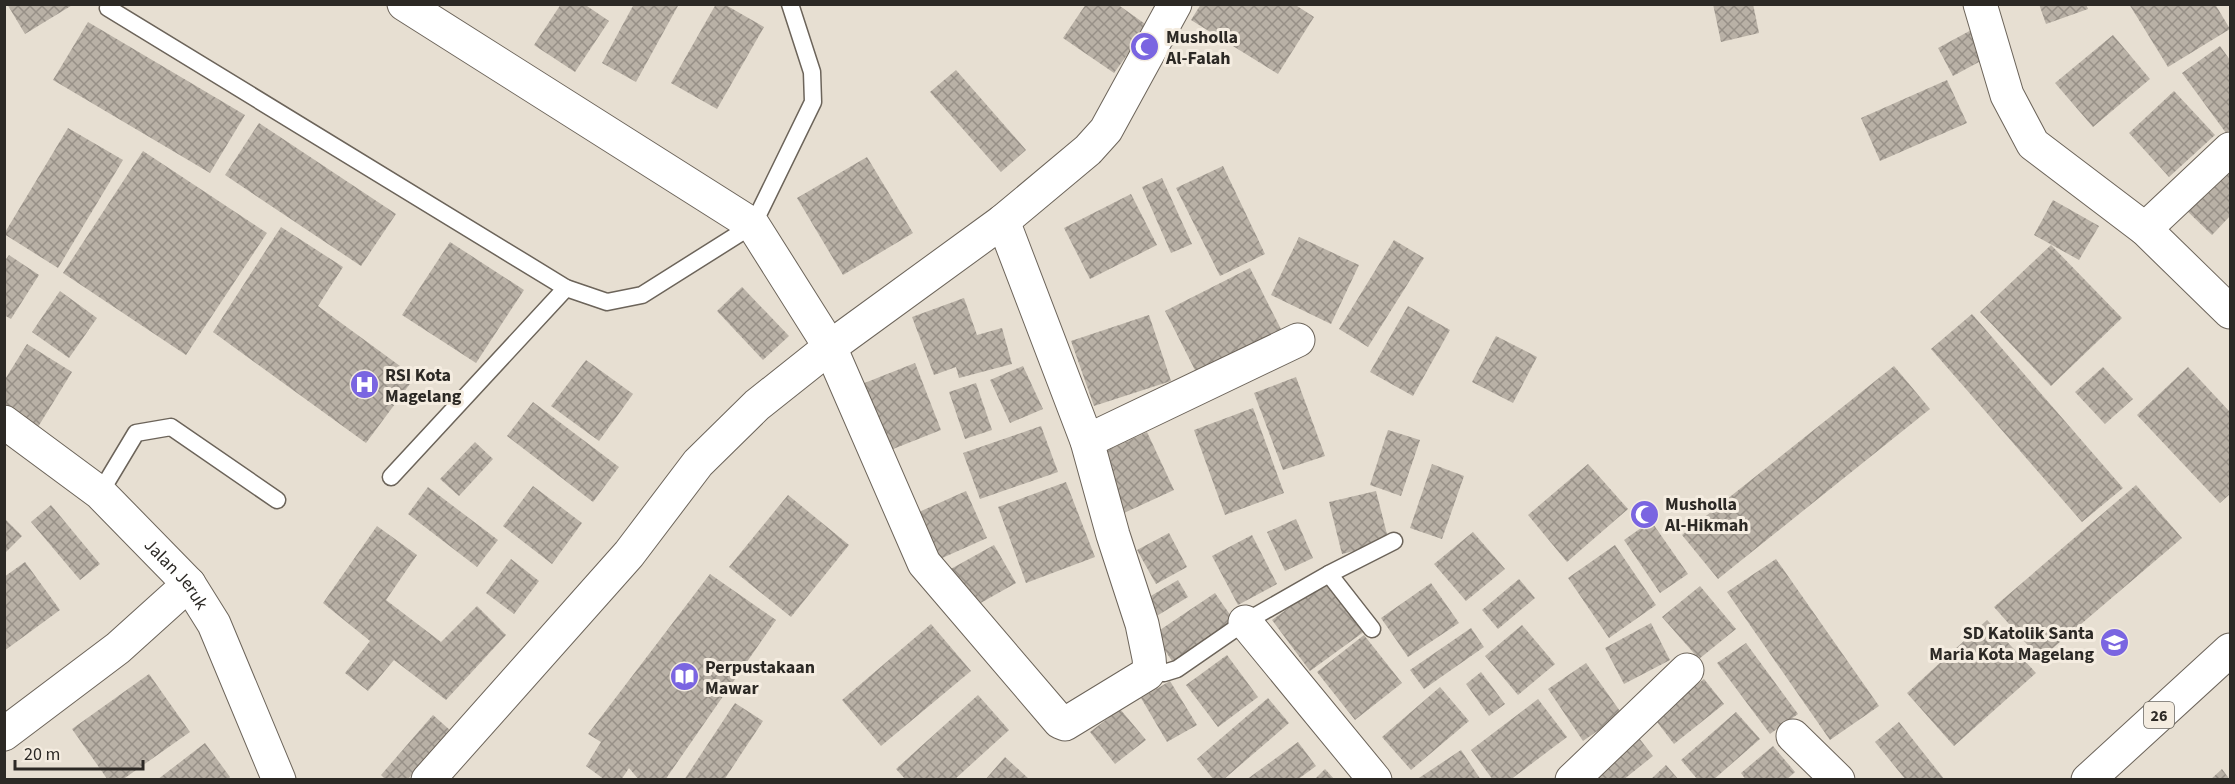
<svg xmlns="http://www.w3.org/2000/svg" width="2235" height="784" font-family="'Source Sans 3',sans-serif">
<defs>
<pattern id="building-cross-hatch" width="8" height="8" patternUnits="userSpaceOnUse" patternTransform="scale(1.5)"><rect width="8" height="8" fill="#b9b1a6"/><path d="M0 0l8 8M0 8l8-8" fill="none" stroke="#979087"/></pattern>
</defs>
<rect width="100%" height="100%" fill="#e7dfd2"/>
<g fill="url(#building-cross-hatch)">
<polygon points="7,4 74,4 25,34"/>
<polygon points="561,4 584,4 609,21 575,72 534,45"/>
<polygon points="634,4 679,4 636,82 602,63"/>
<polygon points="716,4 724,4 764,27 717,109 671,83"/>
<polygon points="1086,4 1117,4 1148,26 1114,73 1063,38"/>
<polygon points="1201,4 1294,4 1314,17 1278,74 1191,20"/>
<polygon points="1713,4 1753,4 1759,33 1721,42"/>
<polygon points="2039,4 2086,4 2088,9 2046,24"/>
<polygon points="2129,4 2215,4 2230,29 2168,67"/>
<polygon points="88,22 245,115 210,173 53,80"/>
<polygon points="1975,28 1990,56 1953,76 1938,48"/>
<polygon points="2113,35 2150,79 2093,127 2055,83"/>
<polygon points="2220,46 2230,60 2230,130 2226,133 2182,73"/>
<polygon points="956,70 1026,150 1001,172 930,92"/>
<polygon points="1947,80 1967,123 1880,161 1861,118"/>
<polygon points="2174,91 2215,135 2169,177 2129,133"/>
<polygon points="259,123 396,214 361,266 225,175"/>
<polygon points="68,128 123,160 58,268 4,234"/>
<polygon points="143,151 267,233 186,355 63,273"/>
<polygon points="867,157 913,233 843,275 797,198"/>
<polygon points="1223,166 1265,254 1220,276 1176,188"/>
<polygon points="2222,167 2230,175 2230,216 2212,235 2184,208"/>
<polygon points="1162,178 1192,244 1171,253 1142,187"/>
<polygon points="1131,194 1157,245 1090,279 1064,228"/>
<polygon points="2053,200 2099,226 2079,260 2034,235"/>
<polygon points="281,227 343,267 318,306 415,377 366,443 213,332"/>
<polygon points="1299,237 1359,265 1331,324 1271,295"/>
<polygon points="1394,240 1424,258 1368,347 1339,329"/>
<polygon points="450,242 524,290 476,363 402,315"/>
<polygon points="2051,245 2122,318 2051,386 1980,312"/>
<polygon points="9,255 39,275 11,319 4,315 4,262"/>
<polygon points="1250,268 1283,333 1198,376 1165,311"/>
<polygon points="742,287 789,336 763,360 717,311"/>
<polygon points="60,291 97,318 69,358 32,332"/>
<polygon points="964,298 977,335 1002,328 1012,364 959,378 956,367 934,375 912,317"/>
<polygon points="1408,306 1450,330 1413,396 1370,372"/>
<polygon points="1972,314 2123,488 2082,522 1931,349"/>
<polygon points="1149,315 1171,381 1094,406 1071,341"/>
<polygon points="1496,336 1537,357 1513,403 1472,382"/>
<polygon points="27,344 72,372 33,435 4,417 4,381"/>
<polygon points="586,360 633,394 599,441 551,406"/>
<polygon points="915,363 941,430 883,453 857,386"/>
<polygon points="1023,366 1043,409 1010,423 990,380"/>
<polygon points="1894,366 1930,409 1718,579 1682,535"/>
<polygon points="2103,367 2133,399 2105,424 2075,392"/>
<polygon points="2188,367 2230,412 2230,494 2220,503 2137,415"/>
<polygon points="1296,377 1325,456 1283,470 1254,393"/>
<polygon points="976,383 992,430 965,439 949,392"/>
<polygon points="533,402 619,467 593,502 507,436"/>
<polygon points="1253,408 1284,493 1225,515 1194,430"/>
<polygon points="1041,426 1058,472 980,499 963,453"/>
<polygon points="1388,430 1420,440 1401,496 1370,485"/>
<polygon points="1147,432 1174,490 1124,513 1097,455"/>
<polygon points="475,442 493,459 459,496 440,479"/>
<polygon points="1432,464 1464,476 1442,539 1410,528"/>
<polygon points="1588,464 1628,509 1567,562 1528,515"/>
<polygon points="1066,482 1095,557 1026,583 998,507"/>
<polygon points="2136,485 2182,538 2040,659 1994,607"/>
<polygon points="533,486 582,523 552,564 503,526"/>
<polygon points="428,487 498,540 477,567 408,514"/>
<polygon points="966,491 987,538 940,559 919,512"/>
<polygon points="1376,491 1389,542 1342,554 1329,502"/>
<polygon points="788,495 849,545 791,617 729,567"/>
<polygon points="51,505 100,564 80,580 31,522"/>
<polygon points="4,518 22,536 4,554"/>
<polygon points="1296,519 1313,558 1285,571 1267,532"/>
<polygon points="1651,521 1688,574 1660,593 1624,540"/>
<polygon points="377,526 417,555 386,600 441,642 477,606 506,635 446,700 394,660 368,691 345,673 370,641 323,603"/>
<polygon points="1473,532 1505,569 1466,601 1434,564"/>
<polygon points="1169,533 1187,567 1156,584 1137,550"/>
<polygon points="1252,535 1277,584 1238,605 1212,556"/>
<polygon points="994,545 1016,583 970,609 949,570"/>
<polygon points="1615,545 1656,605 1609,638 1568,578"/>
<polygon points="511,559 539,581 514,614 486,593"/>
<polygon points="1776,559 1879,706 1830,740 1727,592"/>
<polygon points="25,562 60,610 4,651 4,577"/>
<polygon points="710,574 776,620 665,780 639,780 629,768 621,780 605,780 586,766 601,742 588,734"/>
<polygon points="1519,579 1535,598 1498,629 1482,610"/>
<polygon points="1178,580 1188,597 1155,617 1144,600"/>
<polygon points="1327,580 1365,631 1310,671 1272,620"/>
<polygon points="1431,583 1459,623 1408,657 1381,618"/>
<polygon points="1700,586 1736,629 1699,659 1662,617"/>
<polygon points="1215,593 1235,622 1174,664 1154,634"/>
<polygon points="1987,620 2036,673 1954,746 1907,693"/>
<polygon points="1651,623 1670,660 1624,684 1605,648"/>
<polygon points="931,624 971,671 881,746 842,700"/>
<polygon points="1522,625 1555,664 1518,695 1485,656"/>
<polygon points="1471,628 1484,647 1424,689 1410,670"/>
<polygon points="1364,635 1402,683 1355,720 1317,672"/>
<polygon points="1746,643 1798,714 1770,734 1717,663"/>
<polygon points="1227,655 1258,697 1218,727 1186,685"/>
<polygon points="1586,663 1622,714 1583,741 1548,689"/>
<polygon points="1481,672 1505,704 1489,716 1466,684"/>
<polygon points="149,674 190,732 122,780 108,780 72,729"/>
<polygon points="1704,679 1724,704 1674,744 1654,718"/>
<polygon points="1170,681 1197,725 1167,742 1141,698"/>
<polygon points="1440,687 1469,721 1411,770 1382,737"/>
<polygon points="978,695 1009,730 954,780 906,780 896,769"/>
<polygon points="1268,698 1289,723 1223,780 1214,780 1197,759"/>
<polygon points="1538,699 1567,737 1510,780 1493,780 1471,750"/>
<polygon points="735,703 763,721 724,780 684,780"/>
<polygon points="1120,709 1146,740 1115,764 1090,732"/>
<polygon points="1736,712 1760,739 1713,780 1698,780 1681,760"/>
<polygon points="433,715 451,731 407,780 386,780 381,775"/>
<polygon points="1899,722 1945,780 1906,780 1875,742"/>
<polygon points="1632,729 1653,756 1623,780 1595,780"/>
<polygon points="1298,742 1316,766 1297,780 1246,780"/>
<polygon points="205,743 230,777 227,780 157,780"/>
<polygon points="1773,746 1795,772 1786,780 1746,780 1741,773"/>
<polygon points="1461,750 1481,780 1416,780"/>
<polygon points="1005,757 1030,780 985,780"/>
<polygon points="1666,765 1679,780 1650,780"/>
<polygon points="1325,769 1335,780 1314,780"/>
<polygon points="2222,769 2230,780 2210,780"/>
</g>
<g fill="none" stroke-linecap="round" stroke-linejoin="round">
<defs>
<g id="lane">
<polyline points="108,8 566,288 607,302 642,295 753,225 813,102 812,72 790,4"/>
<polyline points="391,477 566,288"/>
<polyline points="100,493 136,433 171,427 277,500"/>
<polyline points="1329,574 1372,629"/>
<polyline points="1150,670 1164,673 1177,669 1245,622 1329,574 1394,541"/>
</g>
<g id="street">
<polyline points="404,4 753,225 830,347 924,563 1060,722 1065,724 1147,674 1150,670 1149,658 1142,624 1113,535 1087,441 1003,221"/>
<polyline points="1980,4 2007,95 2033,144 2145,229 2230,312"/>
<polyline points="2145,229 2230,149"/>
<polyline points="1087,441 1298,340"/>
<polyline points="1245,622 1375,780"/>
<polyline points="4,734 118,648 189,584"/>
<polyline points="1793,736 1838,780"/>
<polyline points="428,780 629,554 698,463 757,405 830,347 1003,221 1088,150 1106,130 1175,4"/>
<polyline points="1572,780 1687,670"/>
</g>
<g id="secondary">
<path id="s1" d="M 4,422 L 100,493 L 189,584 L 214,624 L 279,780"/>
</g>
<polyline id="highway" points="2088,780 2230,650"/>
</defs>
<use href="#lane" stroke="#6c645a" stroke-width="19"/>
<use href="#street" stroke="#6c645a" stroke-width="35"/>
<use href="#secondary" stroke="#6c645a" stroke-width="35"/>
<use href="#highway" stroke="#6c645a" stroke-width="35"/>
<use href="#lane" stroke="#fff" stroke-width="16"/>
<use href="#street" stroke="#fff" stroke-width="33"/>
<use href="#secondary" stroke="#fff" stroke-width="33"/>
<use href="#highway" stroke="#fff" stroke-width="33"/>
</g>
<defs>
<symbol id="mosque-disc" viewBox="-11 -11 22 22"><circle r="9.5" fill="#7a65e1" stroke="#f4ece0"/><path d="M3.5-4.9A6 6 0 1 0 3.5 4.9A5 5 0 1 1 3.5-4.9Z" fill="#fff"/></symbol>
<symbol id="hospital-disc" viewBox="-11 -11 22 22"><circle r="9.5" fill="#7a65e1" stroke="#f4ece0"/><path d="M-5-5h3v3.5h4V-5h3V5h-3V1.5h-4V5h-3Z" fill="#fff"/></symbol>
<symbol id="school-disc" viewBox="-11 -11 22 22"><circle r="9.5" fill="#7a65e1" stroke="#f4ece0"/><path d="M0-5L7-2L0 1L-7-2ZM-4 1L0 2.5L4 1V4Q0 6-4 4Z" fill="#fff"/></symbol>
<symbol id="library-disc" viewBox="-11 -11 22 22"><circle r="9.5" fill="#7a65e1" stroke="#f4ece0"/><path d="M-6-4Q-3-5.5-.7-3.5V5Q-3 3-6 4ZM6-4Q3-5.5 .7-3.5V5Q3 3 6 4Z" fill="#fff"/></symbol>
</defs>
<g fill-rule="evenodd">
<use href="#mosque-disc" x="1128" y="30" width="33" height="33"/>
<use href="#hospital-disc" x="348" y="368" width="33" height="33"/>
<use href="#mosque-disc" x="1628" y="498" width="33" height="33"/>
<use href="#school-disc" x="2098" y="626" width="33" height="33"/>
<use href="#library-disc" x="668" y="660" width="33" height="33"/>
</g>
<g text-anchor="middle" stroke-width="6" stroke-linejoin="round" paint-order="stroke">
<rect fill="#f4ece0" stroke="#68645d" stroke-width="1.5" x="2144" y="702" width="30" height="26" rx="4.5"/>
<g font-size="16" font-weight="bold" fill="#2c2925">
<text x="2159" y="721">26</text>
</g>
<g font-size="18" font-weight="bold" fill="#2c2925" stroke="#f4ece0" text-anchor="start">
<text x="1166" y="43">Musholla<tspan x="1166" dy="21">Al-Falah</tspan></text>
<text x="385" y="381">RSI Kota<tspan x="385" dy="21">Magelang</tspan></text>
<text x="1665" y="510">Musholla<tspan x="1665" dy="21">Al-Hikmah</tspan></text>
<text x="2094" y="639" text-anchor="end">SD Katolik Santa<tspan x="2094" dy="21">Maria Kota Magelang</tspan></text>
<text x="705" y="673">Perpustakaan<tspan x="705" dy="21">Mawar</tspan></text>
</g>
<g font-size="18" fill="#2c2925" stroke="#f4ece0">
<text dy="6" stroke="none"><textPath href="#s1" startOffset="231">Jalan Jeruk</textPath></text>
</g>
</g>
<rect width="2235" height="784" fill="none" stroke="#2c2925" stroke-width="12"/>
<path d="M15 760v9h128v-9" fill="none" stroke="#2c2925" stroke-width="3"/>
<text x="24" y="760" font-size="18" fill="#2c2925" stroke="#f4ece0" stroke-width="4.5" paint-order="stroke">20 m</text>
</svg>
